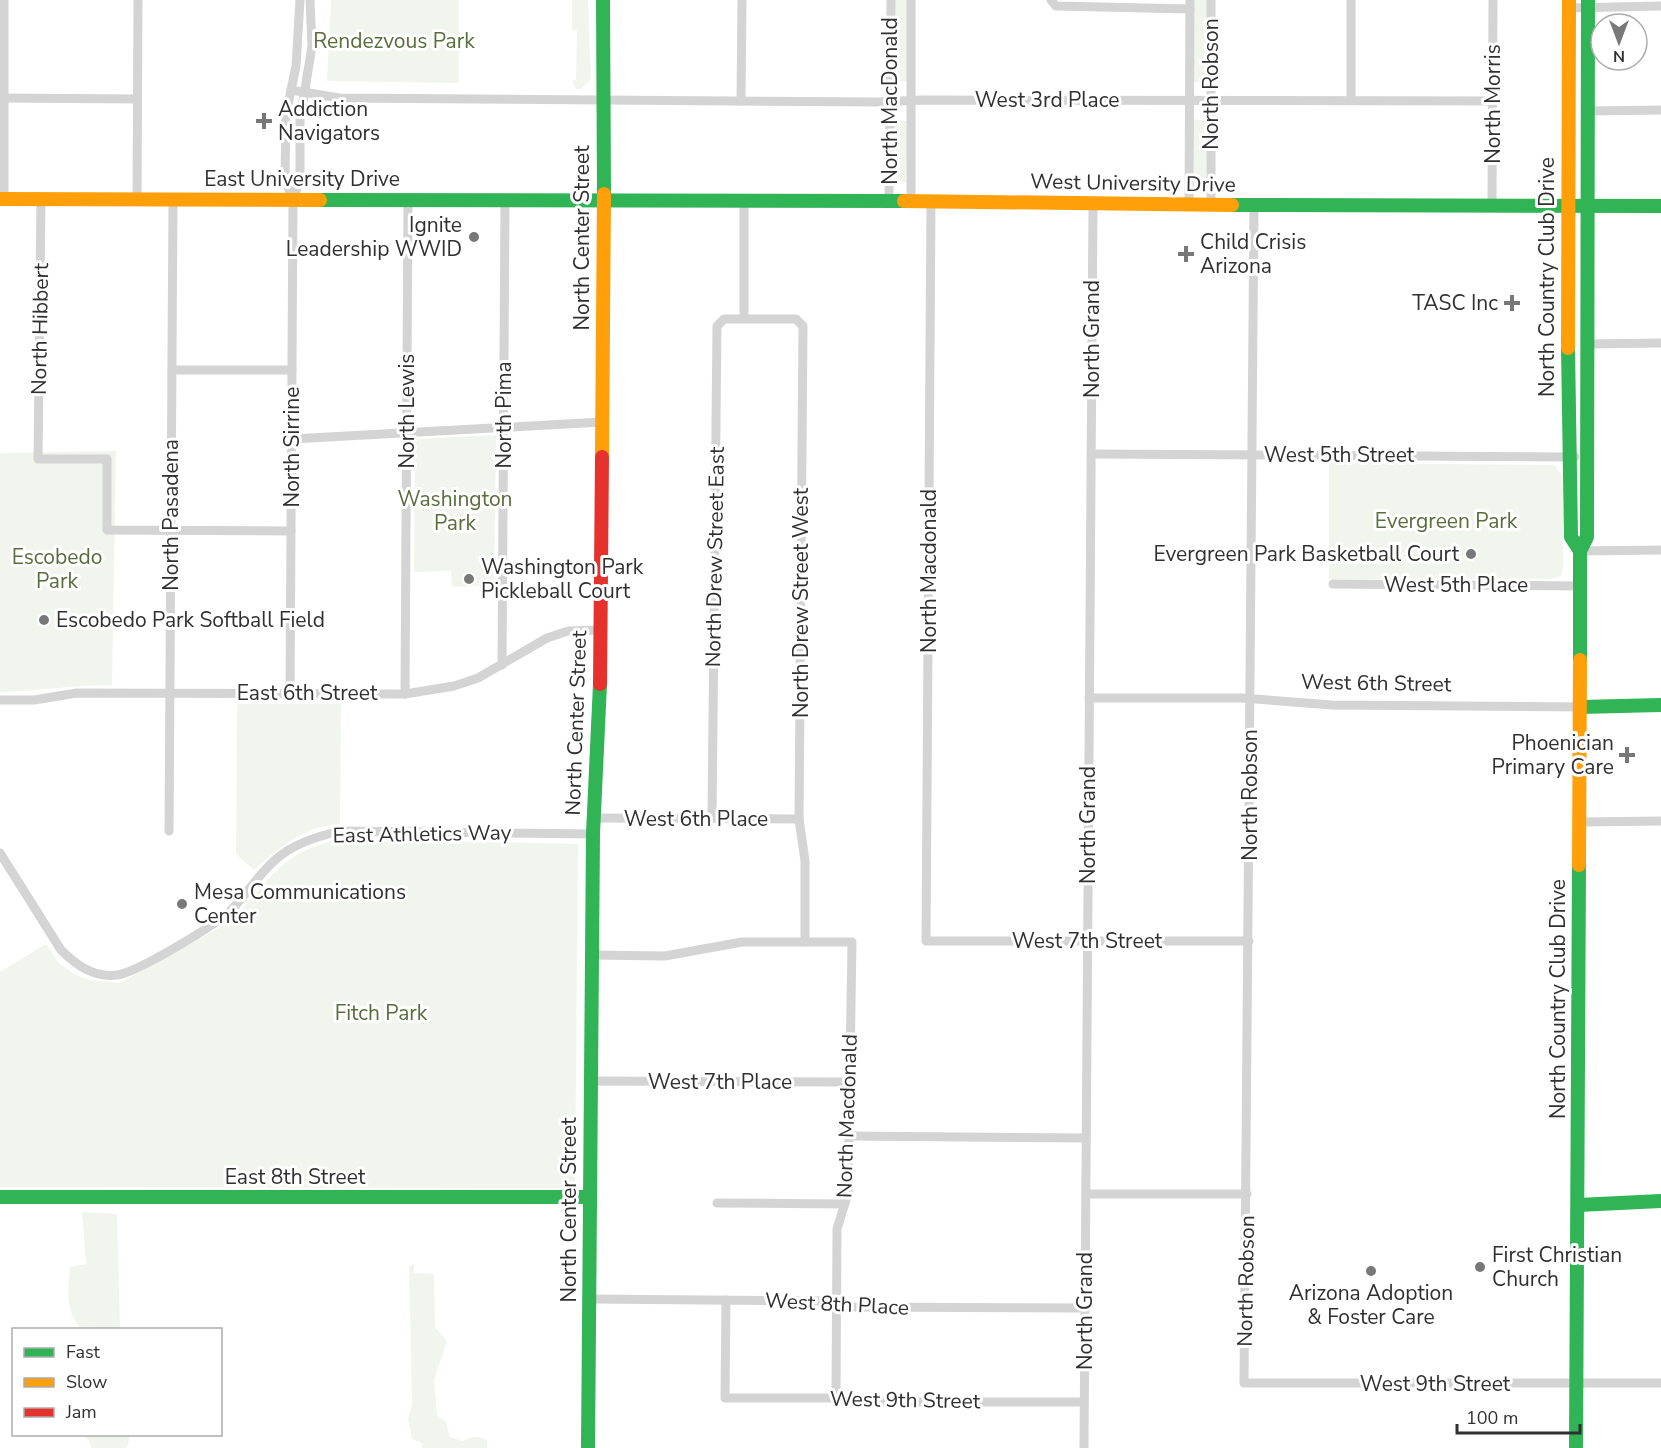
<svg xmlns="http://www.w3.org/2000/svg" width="1661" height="1448" font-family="'Nunito Sans',sans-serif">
<rect width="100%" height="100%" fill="#fff"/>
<g fill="#f2f5ed">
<polygon points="331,0 459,0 459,83 327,81"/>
<polygon points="572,0 588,0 591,79 581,89 576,89 572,81 576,80 577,31 572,30"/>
<polygon points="895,0 909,0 908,81 895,81 894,77"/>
<polygon points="1194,0 1207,0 1206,82 1194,82 1193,79"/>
<polygon points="1193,119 1207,121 1206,182 1194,182"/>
<polygon points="894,120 907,121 906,182 894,181"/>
<polygon points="496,435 494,585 452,587 451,571 414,572 415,439"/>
<path d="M 116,451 L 112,685 C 74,685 38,691 0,692 L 0,453 Z"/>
<polygon points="1329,463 1554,465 1563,476 1563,569 1561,576 1551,579 1329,579"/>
<path d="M 237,704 L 341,704 L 340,824 C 304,826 279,848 254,870 L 236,854 Z"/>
<path d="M 340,839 L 578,844 L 575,1188 L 0,1187 L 0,972 L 46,944 L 59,963 L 74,974 L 89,980 L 120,983 L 222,926 C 271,889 268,855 340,839 Z"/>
<path d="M 82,1212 L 117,1214 L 120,1329 L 79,1327 C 65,1309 68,1288 70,1267 L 86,1264 Z"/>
<path d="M 414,1264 L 414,1273 L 434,1274 L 435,1327 L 447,1341 L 434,1380 L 437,1415 L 446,1422 L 450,1437 L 463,1441 C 472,1436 477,1436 487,1440 L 487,1448 L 422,1448 L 422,1443 L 412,1439 L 408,1419 L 412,1404 L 409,1266 Z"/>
<polygon points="83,1435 130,1435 127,1448 91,1448 89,1440"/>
</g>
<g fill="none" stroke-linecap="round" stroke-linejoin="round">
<g stroke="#d4d4d4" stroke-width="9">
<polyline points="911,0 911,201"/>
<polyline points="1051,0 1056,6 1190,9"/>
<polyline points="1569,8 1661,6"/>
<polyline points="291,90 339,98 879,102 921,100 1493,101"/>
<polyline points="0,98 137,99"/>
<polyline points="1351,100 1351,0"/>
<polyline points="741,101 742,0"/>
<polyline points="1589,111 1661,110"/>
<polyline points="4,199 4,0"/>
<polyline points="41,199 38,459 107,459 107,530 291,531"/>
<polyline points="137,200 138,0"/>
<polyline points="293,200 285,179 286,114 296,66 300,0"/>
<polyline points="744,201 744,319"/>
<polyline points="889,201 891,0"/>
<polyline points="931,201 926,941 1249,941"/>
<polyline points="1189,203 1190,0"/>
<polyline points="1211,204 1211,0"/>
<polyline points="1254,206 1244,1383 1661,1383"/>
<polyline points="1492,207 1493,0"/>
<polyline points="1586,344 1661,343"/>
<polyline points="172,370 292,370"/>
<polyline points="292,439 602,422"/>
<polyline points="1091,454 1575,457"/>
<polyline points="1580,551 1661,550"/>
<polyline points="1333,584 1580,586"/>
<polyline points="502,665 505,201"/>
<polyline points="290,693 293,200 300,180 300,120 312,46 310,0"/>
<polyline points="405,694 408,201"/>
<polyline points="1089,698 1242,698 1332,705 1580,707"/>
<polyline points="0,700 34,700 77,693 405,694 454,686 478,678 547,638 568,631 600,630"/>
<polyline points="594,818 799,819"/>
<polyline points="712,819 717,326 724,319 796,319 803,326 799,819 805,861 805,942"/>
<polyline points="1580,822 1661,821"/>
<polyline points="169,831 173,200"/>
<path d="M 0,853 L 61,950 C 76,965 94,978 117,975 C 136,973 218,924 232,909 C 247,894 258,875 274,861 C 292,844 316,837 340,831 L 593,834"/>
<polyline points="592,955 665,956 742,942 852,942 848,1193 837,1229 836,1398"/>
<polyline points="591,1081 850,1082"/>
<polyline points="849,1136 1086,1138"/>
<polyline points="1086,1194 1247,1194"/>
<polyline points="717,1203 845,1204"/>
<polyline points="589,1299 825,1301 849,1307 1085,1308"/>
<polyline points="726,1300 725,1398 836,1398 853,1402 1084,1402"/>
<polyline points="1084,1448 1093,203"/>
</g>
<g stroke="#30b455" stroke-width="14">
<polyline points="603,0 604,194"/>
<polyline points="320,200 904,201"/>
<polyline points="1232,205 1661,206"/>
<polyline points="1568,348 1571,537 1580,551"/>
<polyline points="1580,660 1580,551 1587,537 1588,0"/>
<polyline points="1580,707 1661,705"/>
<polyline points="0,1197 590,1197"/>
<polyline points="1578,1205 1661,1201"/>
<polyline points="588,1448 593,834 600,684"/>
<polyline points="1576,1448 1579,865"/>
</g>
<g stroke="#ff9f0a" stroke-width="14">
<polyline points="0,199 320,200"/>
<polyline points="904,201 1232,205"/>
<polyline points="1568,348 1569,0"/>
<polyline points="602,457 604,194"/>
<polyline points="1579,865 1580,660"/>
</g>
<polyline stroke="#e5322d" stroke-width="14" points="600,684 602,457"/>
</g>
<g fill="#787878" stroke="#fff" stroke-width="2">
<path d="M261 112h6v6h6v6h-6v6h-6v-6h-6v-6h6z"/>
<circle cx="474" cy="237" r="6"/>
<path d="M1183 245h6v6h6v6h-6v6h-6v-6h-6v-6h6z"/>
<path d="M1509 294h6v6h6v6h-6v6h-6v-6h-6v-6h6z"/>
<circle cx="1471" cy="554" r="6"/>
<circle cx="469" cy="579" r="6"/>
<circle cx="44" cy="620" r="6"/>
<path d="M1624 746h6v6h6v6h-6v6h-6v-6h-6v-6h6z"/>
<circle cx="182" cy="904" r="6"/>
<circle cx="1480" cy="1267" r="6"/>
<circle cx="1371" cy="1271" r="6"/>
</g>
<g text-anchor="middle" stroke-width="6" stroke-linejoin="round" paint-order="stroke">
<g font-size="21" fill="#586d3c" stroke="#fff">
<text x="394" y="48">Rendezvous Park</text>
<text x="455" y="506">Washington<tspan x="455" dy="24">Park</tspan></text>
<text x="1446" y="528">Evergreen Park</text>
<text x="57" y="564">Escobedo<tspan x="57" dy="24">Park</tspan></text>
<text x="381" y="1020">Fitch Park</text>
</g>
<g font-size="21" fill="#303030" stroke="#fff">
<text transform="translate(1211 84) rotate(-90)" y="7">North Robson</text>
<text x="1047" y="107">West 3rd Place</text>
<text transform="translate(890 101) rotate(-90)" y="7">North MacDonald</text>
<text transform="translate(1493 104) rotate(-90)" y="7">North Morris</text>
<text x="302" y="186">East University Drive</text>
<text transform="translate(1133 183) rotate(1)" y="7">West University Drive</text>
<text transform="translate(582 238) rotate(-90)" y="7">North Center Street</text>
<text transform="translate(1547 277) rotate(-90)" y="7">North Country Club Drive</text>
<text transform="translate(40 329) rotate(-89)" y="7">North Hibbert</text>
<text transform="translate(1092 339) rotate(-90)" y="7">North Grand</text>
<text transform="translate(407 411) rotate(-90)" y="7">North Lewis</text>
<text transform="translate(504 415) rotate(-90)" y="7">North Pima</text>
<text transform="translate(292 447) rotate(-90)" y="7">North Sirrine</text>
<text x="1339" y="462">West 5th Street</text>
<text transform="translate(171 515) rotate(-90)" y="7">North Pasadena</text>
<text transform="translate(715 557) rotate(-89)" y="7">North Drew Street East</text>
<text transform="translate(929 571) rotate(-90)" y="7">North Macdonald</text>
<text x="1456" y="592">West 5th Place</text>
<text transform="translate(801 603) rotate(-90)" y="7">North Drew Street West</text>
<text transform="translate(1376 683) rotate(1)" y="7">West 6th Street</text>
<text x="307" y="700">East 6th Street</text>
<text transform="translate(576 723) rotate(-88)" y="7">North Center Street</text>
<text transform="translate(1250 795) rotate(-90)" y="7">North Robson</text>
<text x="696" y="826">West 6th Place</text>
<text transform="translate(1088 825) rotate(-90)" y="7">North Grand</text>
<text transform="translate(422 834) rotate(-1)" y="7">East Athletics Way</text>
<text x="1087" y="948">West 7th Street</text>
<text transform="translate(1558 999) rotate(-90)" y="7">North Country Club Drive</text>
<text x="720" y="1089">West 7th Place</text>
<text transform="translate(847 1116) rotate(-88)" y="7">North Macdonald</text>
<text x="295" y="1184">East 8th Street</text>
<text transform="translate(569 1210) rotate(-90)" y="7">North Center Street</text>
<text transform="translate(1246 1281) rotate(-89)" y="7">North Robson</text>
<text transform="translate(837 1304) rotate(3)" y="7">West 8th Place</text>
<text transform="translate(1085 1311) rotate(-90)" y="7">North Grand</text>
<text x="1435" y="1391">West 9th Street</text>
<text transform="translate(905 1400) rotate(1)" y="7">West 9th Street</text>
</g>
<g font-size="21" fill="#303030" stroke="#fff" text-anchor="start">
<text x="278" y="116">Addiction<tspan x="278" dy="24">Navigators</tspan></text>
<text x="462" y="232" text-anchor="end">Ignite<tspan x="462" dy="24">Leadership WWID</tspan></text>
<text x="1200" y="249">Child Crisis<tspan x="1200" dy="24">Arizona</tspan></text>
<text x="1498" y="310" text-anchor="end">TASC Inc</text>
<text x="1459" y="561" text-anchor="end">Evergreen Park Basketball Court</text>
<text x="481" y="574">Washington Park<tspan x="481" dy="24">Pickleball Court</tspan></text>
<text x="56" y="627">Escobedo Park Softball Field</text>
<text x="1614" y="750" text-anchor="end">Phoenician<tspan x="1614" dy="24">Primary Care</tspan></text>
<text x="194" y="899">Mesa Communications<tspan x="194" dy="24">Center</tspan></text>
<text x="1492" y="1262">First Christian<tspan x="1492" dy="24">Church</tspan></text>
<text x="1371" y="1300" text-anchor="middle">Arizona Adoption<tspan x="1371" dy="24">&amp; Foster Care</tspan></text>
</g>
</g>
<rect x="12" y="1328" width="210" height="108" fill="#ffffff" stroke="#acacac" stroke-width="1.5"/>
<rect x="24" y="1348" width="30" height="9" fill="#30b455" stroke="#acacac" stroke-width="1.5"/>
<text x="66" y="1358" font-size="18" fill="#303030">Fast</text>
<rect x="24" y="1378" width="30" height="9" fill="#ff9f0a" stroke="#acacac" stroke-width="1.5"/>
<text x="66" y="1388" font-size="18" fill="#303030">Slow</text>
<rect x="24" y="1408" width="30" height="9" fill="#e5322d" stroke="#acacac" stroke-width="1.5"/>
<text x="66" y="1418" font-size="18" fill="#303030">Jam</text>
<g transform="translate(1619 42) rotate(180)"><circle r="28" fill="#ffffff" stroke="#acacac" stroke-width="1.5"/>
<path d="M0-4.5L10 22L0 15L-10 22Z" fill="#787878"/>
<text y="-9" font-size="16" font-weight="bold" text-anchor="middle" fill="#303030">N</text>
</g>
<path d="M1457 1424v9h123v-9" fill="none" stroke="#303030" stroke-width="3"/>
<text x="1466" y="1424" font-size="18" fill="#303030" stroke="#ffffff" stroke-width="4.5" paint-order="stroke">100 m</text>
</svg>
